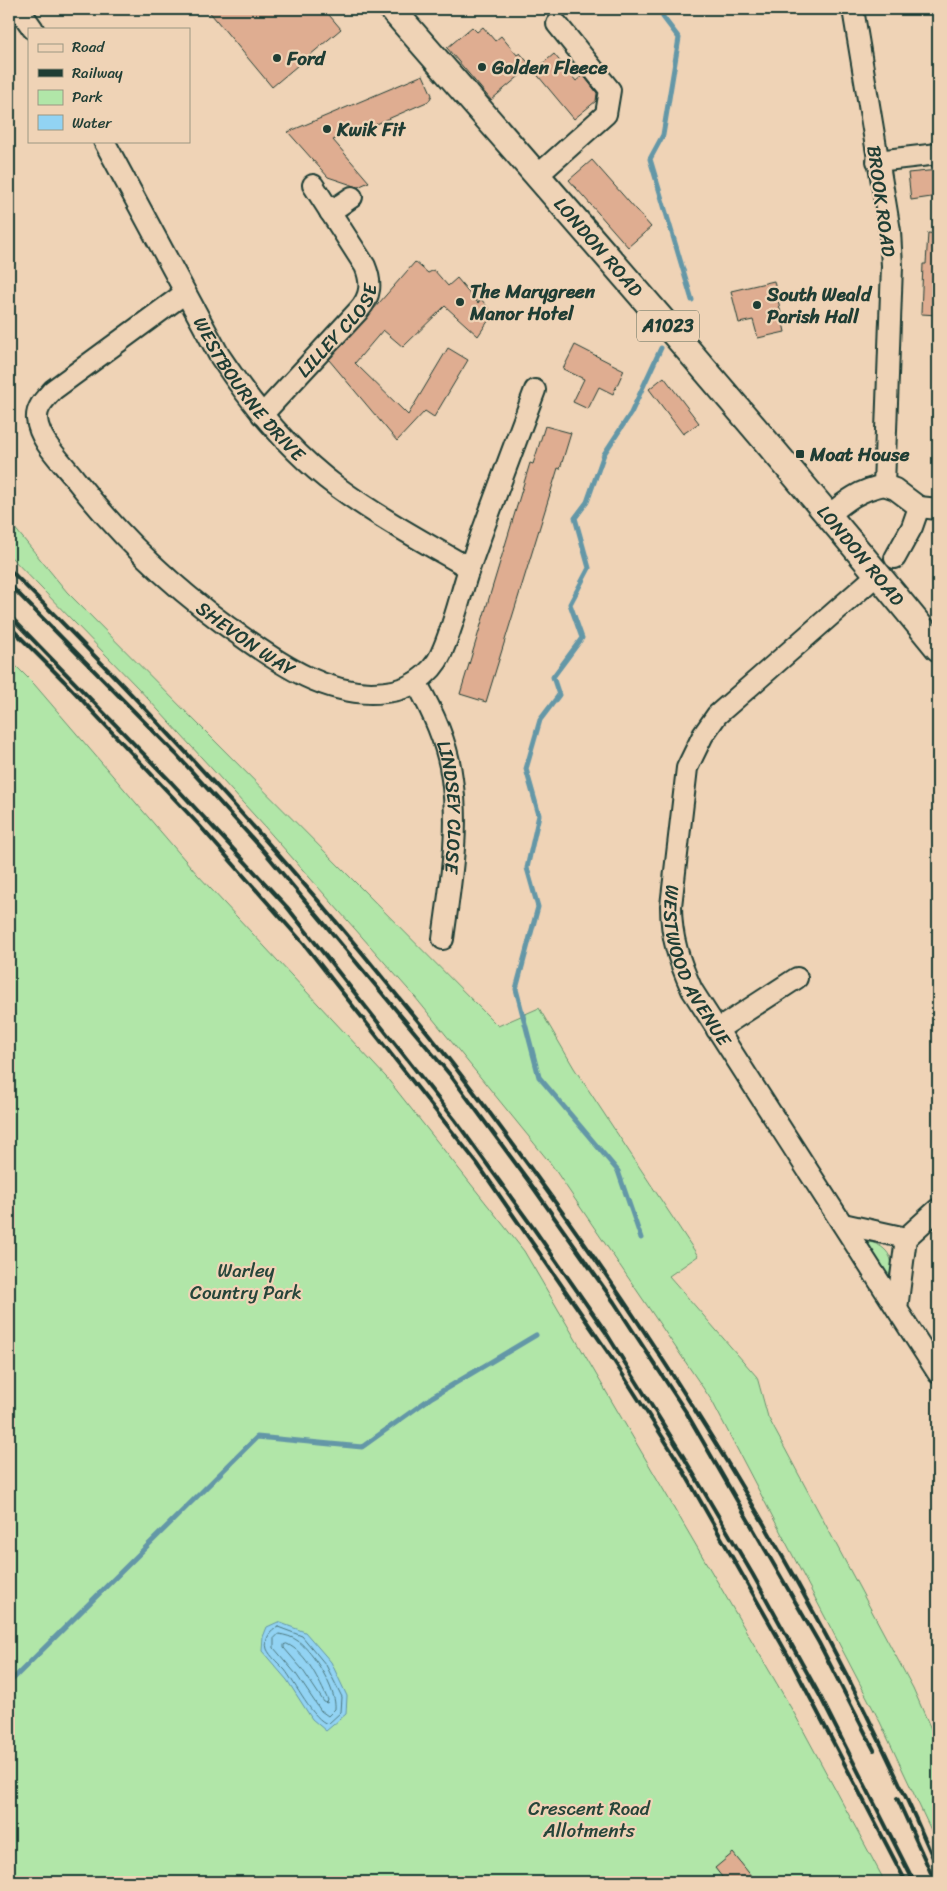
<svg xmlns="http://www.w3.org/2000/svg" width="947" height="1891" font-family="Sriracha,sans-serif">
<rect width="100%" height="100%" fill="#efd3b6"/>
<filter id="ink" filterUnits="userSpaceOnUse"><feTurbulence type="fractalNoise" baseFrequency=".02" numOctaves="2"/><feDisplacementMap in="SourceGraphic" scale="10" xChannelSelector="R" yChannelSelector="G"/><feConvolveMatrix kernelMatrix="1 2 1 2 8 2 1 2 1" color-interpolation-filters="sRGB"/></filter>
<g filter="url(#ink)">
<g fill="#b1e6a8" stroke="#68926e">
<polygon points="9,521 67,592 498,1026 539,1008 574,1068 698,1256 669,1276 757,1377 768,1417 913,1688 938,1745 938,1845 880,1722 712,1401 551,1164 415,997 265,827 138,688 9,555"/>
<polygon points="9,659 34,684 197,874 386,1077 524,1251 794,1713 885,1882 9,1882"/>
<path d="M 869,1242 C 888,1245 899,1264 886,1280 L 863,1243 Z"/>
</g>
<polygon fill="#92d3f3" stroke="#6497a7" points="278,1622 305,1632 331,1662 347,1696 346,1714 326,1731 312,1719 287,1680 262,1651 263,1637 267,1627"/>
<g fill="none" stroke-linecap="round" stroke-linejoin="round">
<g stroke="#4d7980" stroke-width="1">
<path d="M 278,1627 L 302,1636 L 326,1665 L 342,1697 L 341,1712 L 328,1724 C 313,1720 295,1683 285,1670 C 280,1665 270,1656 267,1649 C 264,1639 270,1631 278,1627 Z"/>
<path d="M 279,1634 C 285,1635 293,1637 298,1641 C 313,1652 337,1690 335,1709 L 328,1716 L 321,1711 L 296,1674 L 274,1648 L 274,1639 Z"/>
<path d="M 287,1644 C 307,1653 319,1681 328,1700 L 327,1703 L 324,1702 L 302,1669 L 284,1648 L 284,1645 Z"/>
</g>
<g stroke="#6497a7" stroke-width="5">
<polyline points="662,9 663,17 679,38 663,135 650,159 692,300"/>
<polyline points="641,1238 618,1171 539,1077 516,989 538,907 527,868 539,815 526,769 540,720 559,695 553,677 582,638 570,604 589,568 575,518 587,502 604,454 631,413 661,348"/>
<polyline points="9,1683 257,1437 362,1447 432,1397 536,1335"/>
</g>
</g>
<g fill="#dfad91" stroke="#1f3d34">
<polygon points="207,9 324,9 341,29 272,87"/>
<polygon points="472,27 477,32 483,27 495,41 501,36 517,55 520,53 531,66 491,100 447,48"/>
<polygon points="554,54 576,81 583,75 597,93 596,101 574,119 534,71"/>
<polygon points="423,75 432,95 429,101 372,126 371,124 333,140 369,182 358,187 328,177 288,132"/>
<polygon points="592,160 651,227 628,247 569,180"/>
<polygon points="938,170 938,196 911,200 908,173"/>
<polygon points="928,233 938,234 938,315 921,314 923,264 926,264"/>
<polygon points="415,262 428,273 434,270 448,286 457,278 478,303 481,299 493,314 478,336 445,306 403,347 383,330 355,363 408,415 448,348 468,360 434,417 425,411 397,441 329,360"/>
<polygon points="774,281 785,332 758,338 753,320 739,323 731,291"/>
<polygon points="575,345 624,370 613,394 599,387 588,409 573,402 584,379 563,369"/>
<polygon points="664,377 699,423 683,434 649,389"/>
<polygon points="545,426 571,433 560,469 558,468 486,702 460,694 530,463 533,464"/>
<polygon points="733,1853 756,1882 726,1882 715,1868"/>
</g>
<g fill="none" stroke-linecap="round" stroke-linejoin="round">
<defs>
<g id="minor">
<polyline points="19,9 33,29"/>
<path id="s1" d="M 104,141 L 219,355 C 251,404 289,451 336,486 C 378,517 424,542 469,568"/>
<polyline points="877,161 938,154"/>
<polyline points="538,175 606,114 610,90 557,24"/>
<polyline points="330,212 352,197"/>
<path id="s2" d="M 185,293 L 53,390 C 45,399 36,407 37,419 C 39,441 62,462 75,479 C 124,542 182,596 248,641 C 285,667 324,692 371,693 C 387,693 402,691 416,682 C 426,675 436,666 441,654 C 454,626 460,595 470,566 C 491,507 513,449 535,390"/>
<path id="s3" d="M 262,415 L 359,310 C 371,296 372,283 365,266 L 313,185"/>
<polyline points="884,485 895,489 919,507 912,527 895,558"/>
<polyline points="919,507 938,509"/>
<path d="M 829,515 C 847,500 860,490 884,485 L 892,266 L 890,231 L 853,9"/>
<path id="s4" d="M 878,574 L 717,715 L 703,735 L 687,768 L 671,906 C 671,938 679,961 692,990 L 938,1373"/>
<path id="s5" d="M 416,682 C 433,712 448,744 452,779 C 460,832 450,886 443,939"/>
<polyline points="717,1030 797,978"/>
<polyline points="843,1224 906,1238"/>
<polyline points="897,1309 906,1238 938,1209"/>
</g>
<g id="major">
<path id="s6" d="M 392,9 C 576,220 761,431 938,648"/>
</g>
</defs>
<use href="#minor" stroke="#1f3d34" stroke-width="24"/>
<use href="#major" stroke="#1f3d34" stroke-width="29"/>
<use href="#minor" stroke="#efd3b6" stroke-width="20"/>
<use href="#major" stroke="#efd3b6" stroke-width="25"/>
<g stroke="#1f3d34" stroke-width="4">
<path d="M 9,569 C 144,704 275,844 395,993 C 417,1020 440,1047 461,1075 C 598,1254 724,1443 830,1643 C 869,1717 905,1793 938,1869"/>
<polyline points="9,584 176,754 262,849 451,1076 530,1183 614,1302 686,1412 819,1643 874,1750"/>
<polyline points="9,615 171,782 287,907 455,1120 534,1229 605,1331 683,1456 753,1575 820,1696 914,1882"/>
<polyline points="9,626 64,681 199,825 304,944 477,1163 614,1361 676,1458 790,1659 906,1882"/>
<polyline points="897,1798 935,1882"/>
</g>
</g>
</g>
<g fill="#1f3d34" stroke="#efd3b6" stroke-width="2">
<circle cx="277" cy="58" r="5"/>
<circle cx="482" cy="67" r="5"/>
<circle cx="327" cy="129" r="5"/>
<circle cx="460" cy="302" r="5"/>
<circle cx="757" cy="305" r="5"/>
<rect x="795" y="449" width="10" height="10" rx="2.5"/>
</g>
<g text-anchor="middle" stroke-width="4.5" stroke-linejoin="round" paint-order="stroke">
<rect fill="#efd3b6" stroke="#5d6a5b" stroke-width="1" x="637" y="310.5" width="62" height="31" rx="4"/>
<g font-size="18" font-weight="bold" fill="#1f3d34">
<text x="668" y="332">A1023</text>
</g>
<g font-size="19" font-weight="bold" fill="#1f3d34" stroke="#efd3b6" text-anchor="start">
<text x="287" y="65">Ford</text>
<text x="492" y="74">Golden Fleece</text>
<text x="337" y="136">Kwik Fit</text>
<text x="470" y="298">The Marygreen<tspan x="470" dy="22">Manor Hotel</tspan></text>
<text x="767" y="301">South Weald<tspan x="767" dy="22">Parish Hall</tspan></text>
<text x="810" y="461">Moat House</text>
</g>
<g font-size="19" fill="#1f3d34" stroke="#efd3b6">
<text transform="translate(882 201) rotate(82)" y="7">BROOK ROAD</text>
<text dy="7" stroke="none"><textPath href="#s6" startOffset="315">LONDON ROAD</textPath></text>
<text dy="7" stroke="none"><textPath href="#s3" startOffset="114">LILLEY CLOSE</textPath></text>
<text dy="7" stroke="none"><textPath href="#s1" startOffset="288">WESTBOURNE DRIVE</textPath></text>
<text dy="7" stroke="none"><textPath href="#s6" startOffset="720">LONDON ROAD</textPath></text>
<text dy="7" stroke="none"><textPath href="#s2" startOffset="505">SHEVON WAY</textPath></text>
<text dy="7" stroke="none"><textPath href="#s5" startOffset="132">LINDSEY CLOSE</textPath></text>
<text dy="7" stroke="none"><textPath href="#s4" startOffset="479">WESTWOOD AVENUE</textPath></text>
</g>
<g font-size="19" fill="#26453a" stroke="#efd3b6">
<text x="246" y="1277">Warley<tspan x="246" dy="22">Country Park</tspan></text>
<text x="589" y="1815">Crescent Road<tspan x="589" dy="22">Allotments</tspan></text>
</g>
</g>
<rect width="947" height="1891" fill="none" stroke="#efd3b6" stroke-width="30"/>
<rect x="15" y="15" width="917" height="1861" fill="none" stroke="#1f3d34" stroke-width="2" filter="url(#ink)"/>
<rect x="28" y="28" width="162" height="115" fill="#efd3b6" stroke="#9c9782"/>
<rect x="38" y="44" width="25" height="8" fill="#efd3b6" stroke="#9c9782"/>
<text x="72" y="52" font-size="15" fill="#1f3d34">Road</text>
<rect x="38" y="69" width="25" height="8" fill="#1f3d34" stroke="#9c9782"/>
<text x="72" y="78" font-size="15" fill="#1f3d34">Railway</text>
<rect x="38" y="90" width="25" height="15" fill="#b1e6a8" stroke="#9c9782"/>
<text x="72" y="102" font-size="15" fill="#1f3d34">Park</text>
<rect x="38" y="115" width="25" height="15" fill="#92d3f3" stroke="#9c9782"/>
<text x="72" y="128" font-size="15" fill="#1f3d34">Water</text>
</svg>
